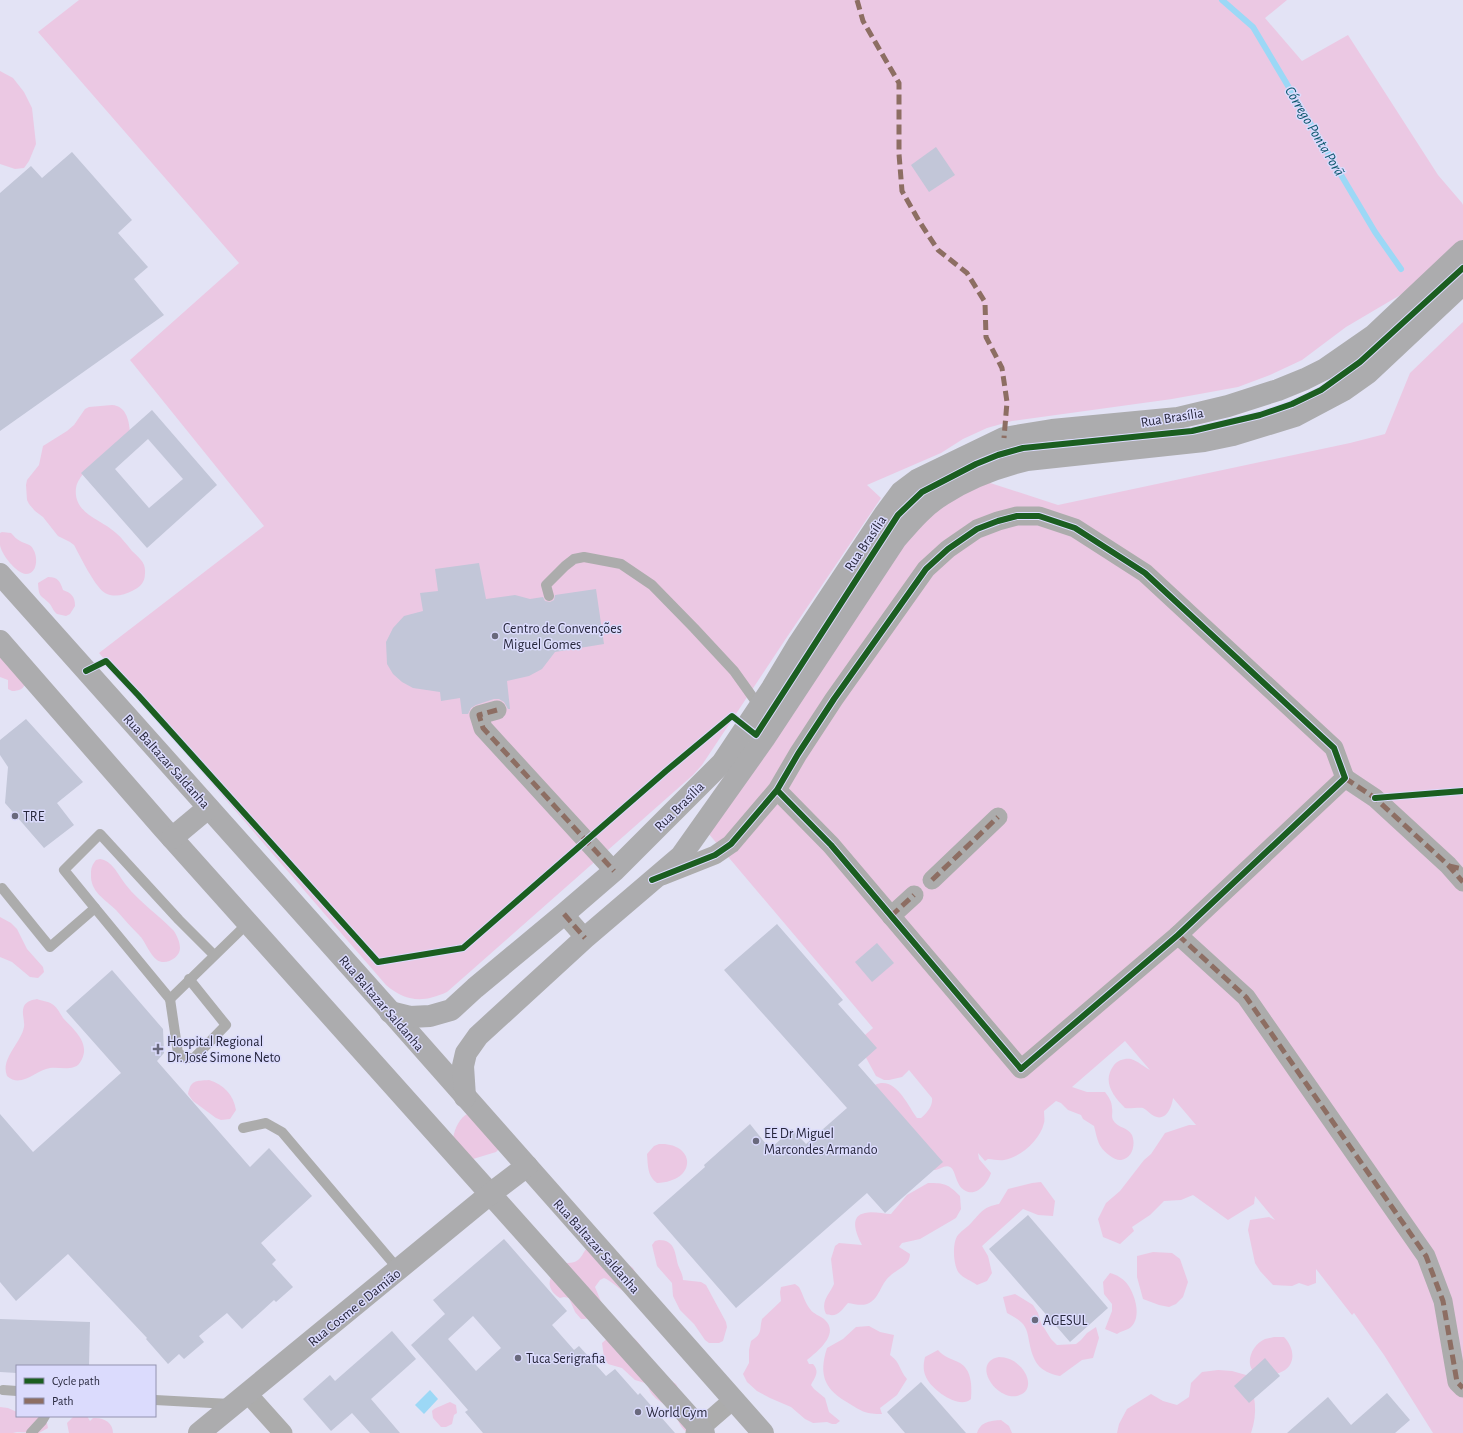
<svg xmlns="http://www.w3.org/2000/svg" width="1463" height="1433" font-family="'Alegreya Sans',sans-serif">
<rect width="100%" height="100%" fill="#e3e3f5"/>
<g fill="#ebc8e3">
<path d="M 79,0 L 1287,0 L 1265,18 L 1302,61 L 1348,35 L 1438,175 L 1462,203 L 1463,205 L 1463,258 L 1346,327 L 1302,360 L 1270,375 L 1238,387 L 1172,399 L 1012,421 L 987,428 L 963,439 L 941,453 L 867,485 L 881,498 L 785,640 L 702,765 L 693,775 L 447,992 C 423,1003 406,1002 386,985 L 99,653 L 264,526 L 130,360 L 239,263 L 38,32 Z"/>
<polygon points="0,71 13,78 24,92 32,108 36,144 29,161 24,168 15,169 0,164"/>
<path d="M 1463,322 L 1463,1433 L 1433,1433 L 1384,1355 L 1354,1313 L 1352,1315 L 1316,1269 L 1316,1283 L 1308,1286 L 1299,1283 L 1292,1286 L 1273,1285 L 1260,1271 L 1255,1263 L 1248,1230 L 1250,1220 L 1269,1217 L 1275,1220 L 1255,1196 L 1254,1204 L 1228,1220 L 1193,1195 L 1181,1200 L 1164,1201 L 1150,1215 L 1132,1227 L 1134,1231 L 1120,1244 L 1103,1237 L 1098,1219 L 1106,1203 L 1120,1191 L 1144,1160 L 1151,1154 L 1165,1133 L 1189,1125 L 1196,1125 L 1173,1098 C 1172,1107 1166,1122 1154,1116 C 1150,1114 1147,1110 1143,1108 C 1140,1107 1129,1109 1125,1108 C 1112,1095 1102,1081 1114,1065 C 1118,1060 1125,1058 1131,1059 C 1138,1061 1144,1067 1150,1070 L 1125,1041 L 1072,1087 L 1087,1092 L 1105,1092 C 1109,1097 1112,1102 1112,1108 C 1113,1113 1111,1116 1113,1120 C 1117,1128 1128,1127 1132,1135 C 1136,1145 1132,1159 1121,1160 C 1115,1161 1104,1152 1101,1147 C 1097,1141 1096,1133 1094,1126 L 1083,1119 L 1081,1115 L 1068,1110 L 1061,1103 L 1056,1101 L 1044,1111 C 1044,1115 1045,1120 1044,1123 C 1040,1140 1021,1157 1004,1160 C 999,1161 993,1159 988,1159 L 985,1161 L 978,1153 L 979,1159 L 991,1173 C 988,1183 976,1198 964,1190 C 955,1184 956,1170 950,1167 C 945,1164 938,1171 933,1170 L 875,1085 C 895,1075 908,1106 917,1118 L 921,1118 C 927,1113 933,1106 932,1098 L 909,1070 L 902,1077 L 889,1080 L 884,1080 L 876,1076 L 864,1054 L 865,1035 L 873,1028 L 708,833 L 913,526 L 981,480 L 1058,505 L 1350,443 L 1385,434 L 1410,373 Z"/>
<path d="M 112,405 C 126,406 129,420 130,432 C 116,444 78,471 76,488 C 73,514 101,519 116,533 C 122,538 127,545 132,551 C 139,558 146,562 145,573 C 145,583 140,587 132,591 C 124,595 114,598 105,593 C 95,587 80,556 74,545 L 70,542 L 58,536 L 43,517 L 35,511 L 29,504 L 27,500 L 26,485 L 27,480 L 39,465 L 43,446 L 67,431 L 74,425 L 85,409 L 89,407 Z"/>
<path d="M 2,532 L 11,533 C 14,536 16,539 20,541 C 25,544 31,544 33,549 C 38,556 38,574 26,574 C 17,574 1,554 0,545 C 0,541 0,537 0,533 Z"/>
<path d="M 48,577 C 58,577 60,581 63,590 C 71,593 75,596 75,606 L 70,614 L 66,616 L 57,614 C 53,611 52,606 49,603 C 40,594 39,598 38,583 Z"/>
<path d="M 0,646 L 26,682 C 24,689 19,691 12,691 L 8,689 L 8,680 L 0,677 Z"/>
<path d="M 100,859 C 113,861 118,875 126,885 C 139,902 159,915 174,931 C 177,936 180,942 180,948 C 180,958 165,966 157,960 C 149,954 146,942 139,935 C 131,927 124,919 116,910 C 105,899 90,892 91,874 C 91,868 92,865 96,860 Z"/>
<polygon points="0,917 11,923 17,929 27,949 43,967 44,972 38,978 30,977 12,962 0,957"/>
<path d="M 37,999 C 42,1001 48,1001 52,1004 C 57,1007 60,1013 63,1018 C 73,1029 90,1042 82,1059 C 80,1063 78,1066 74,1067 C 66,1070 58,1067 50,1068 C 36,1070 21,1089 7,1076 C 0,1059 21,1043 24,1027 C 25,1020 21,1013 24,1006 C 27,1001 32,1000 37,999 Z"/>
<path d="M 209,1080 C 224,1085 233,1094 236,1110 L 230,1119 L 221,1120 L 216,1118 L 193,1101 L 188,1094 C 191,1080 195,1081 209,1080 Z"/>
<path d="M 469,1113 L 499,1149 L 496,1152 L 473,1159 L 453,1138 C 455,1128 459,1118 469,1113 Z"/>
<path d="M 659,1144 C 695,1142 699,1181 657,1183 C 647,1176 648,1165 647,1154 L 654,1146 Z"/>
<path d="M 1041,1182 L 1055,1201 L 1053,1216 L 1038,1215 L 1023,1209 L 982,1246 L 988,1256 L 992,1273 L 987,1281 L 977,1285 C 972,1281 963,1278 959,1273 C 953,1266 952,1242 958,1235 C 962,1230 968,1227 972,1222 C 982,1211 984,1207 999,1204 L 1008,1189 L 1032,1183 Z"/>
<path d="M 928,1183 C 945,1183 948,1184 960,1196 L 961,1209 L 956,1218 L 920,1239 L 902,1243 L 899,1247 L 910,1254 C 910,1266 897,1269 890,1276 C 880,1284 880,1299 867,1304 C 861,1306 854,1304 848,1303 C 841,1311 837,1318 826,1314 C 820,1301 830,1294 834,1284 L 831,1259 L 835,1246 L 839,1243 L 862,1245 C 857,1236 848,1216 865,1213 C 873,1211 883,1214 891,1214 L 907,1195 Z"/>
<path d="M 659,1240 C 675,1240 675,1253 678,1265 C 680,1270 683,1275 683,1280 L 701,1282 L 706,1285 L 726,1322 L 727,1327 L 723,1341 L 719,1343 L 709,1343 L 705,1340 L 694,1324 L 680,1310 L 673,1296 L 672,1283 L 657,1266 L 652,1245 L 655,1241 Z"/>
<path d="M 587,1248 L 629,1265 L 633,1268 L 637,1276 L 624,1291 C 617,1288 612,1281 604,1278 L 600,1280 L 595,1287 L 602,1304 C 596,1312 592,1320 581,1319 L 575,1312 L 569,1298 L 564,1297 L 560,1298 C 548,1291 546,1280 556,1271 C 558,1269 561,1265 563,1264 C 568,1262 573,1264 578,1260 C 582,1257 584,1251 587,1248 Z"/>
<polygon points="1153,1252 1172,1253 1180,1259 1188,1282 1183,1297 1176,1304 1169,1307 1159,1305 1143,1299 1137,1277 1137,1256"/>
<path d="M 1110,1273 C 1117,1275 1123,1278 1128,1285 C 1135,1295 1142,1317 1131,1327 C 1128,1330 1121,1331 1117,1334 L 1105,1329 L 1112,1311 L 1112,1304 L 1104,1294 L 1103,1282 Z"/>
<path d="M 795,1284 L 799,1287 C 803,1294 805,1303 810,1309 C 813,1314 821,1316 825,1320 C 840,1334 817,1352 807,1360 L 809,1364 L 813,1364 C 820,1372 815,1377 811,1385 L 814,1389 L 825,1398 L 829,1412 L 840,1421 L 836,1424 L 832,1424 L 827,1422 L 813,1423 L 805,1419 L 791,1407 L 770,1398 L 757,1391 L 747,1382 L 743,1374 L 749,1363 L 749,1350 L 751,1341 C 763,1333 759,1331 762,1319 L 781,1301 L 780,1292 L 781,1287 Z"/>
<path d="M 1015,1294 L 1033,1305 L 1038,1313 L 1041,1323 L 1051,1339 L 1057,1345 L 1076,1344 L 1081,1340 L 1087,1333 L 1096,1327 L 1099,1338 L 1093,1358 L 1082,1360 L 1060,1376 C 1039,1372 1033,1362 1029,1341 C 1028,1335 1027,1329 1023,1324 C 1019,1319 1012,1316 1007,1313 L 1003,1297 Z"/>
<path d="M 869,1326 L 880,1332 L 894,1335 L 890,1355 C 901,1363 899,1370 907,1379 L 897,1395 L 880,1408 L 882,1414 C 866,1414 863,1412 850,1404 C 825,1390 818,1376 827,1348 L 843,1339 L 856,1327 Z"/>
<path d="M 609,1337 L 632,1337 L 636,1340 L 668,1379 L 676,1384 L 678,1388 L 689,1433 C 679,1429 679,1418 672,1411 C 664,1402 649,1398 648,1384 L 635,1380 L 622,1368 L 608,1364 L 604,1357 L 602,1343 Z"/>
<path d="M 1274,1337 L 1284,1337 C 1295,1348 1297,1367 1279,1373 C 1272,1375 1261,1372 1253,1371 C 1245,1361 1253,1344 1265,1339 C 1268,1338 1271,1338 1274,1337 Z"/>
<path d="M 938,1350 C 944,1357 952,1359 960,1363 C 972,1370 972,1387 971,1399 C 959,1410 933,1390 927,1379 C 923,1372 923,1365 925,1357 Z"/>
<path d="M 999,1357 C 1024,1357 1040,1391 1017,1396 C 995,1400 971,1362 999,1357 Z"/>
<path d="M 1218,1370 L 1232,1371 L 1246,1375 C 1256,1394 1258,1413 1251,1433 L 1117,1433 L 1119,1424 L 1127,1409 L 1151,1394 L 1163,1401 L 1177,1405 L 1189,1397 L 1191,1383 L 1202,1372 Z"/>
<path d="M 450,1402 L 456,1405 L 457,1413 L 454,1415 L 452,1424 L 446,1427 L 441,1427 L 433,1418 L 432,1411 C 434,1408 446,1404 450,1402 Z"/>
<polygon points="0,1407 8,1408 17,1412 17,1416 42,1416 47,1423 48,1428 39,1433 17,1432 13,1433 0,1433"/>
<path d="M 74,1416 L 87,1416 L 90,1421 L 93,1418 C 103,1417 113,1422 113,1433 L 69,1433 L 67,1423 Z"/>
<path d="M 1001,1420 L 1009,1426 L 1012,1433 L 977,1433 C 981,1421 991,1421 1001,1420 Z"/>
</g>
<polygon fill="#9cd8f6" points="430,1390 438,1399 424,1414 415,1405"/>
<g fill="none" stroke-linecap="round" stroke-linejoin="round">
<polyline stroke="#9cd8f6" stroke-width="6" points="1222,0 1253,27 1375,232 1401,269"/>
</g>
<g fill="#c2c6d8" fill-rule="evenodd">
<polygon points="936,147 955,175 929,192 911,165"/>
<polygon points="72,152 132,220 118,233 148,267 134,279 164,315 0,431 0,193 31,166 42,178"/>
<path d="M 152,410 L 217,485 L 147,548 L 81,473 ZM 148,439 L 183,479 L 149,508 L 115,469 Z"/>
<polygon points="479,563 486,599 515,595 530,599 543,597 545,601 550,602 554,600 555,595 596,589 604,644 555,652 542,669 529,676 507,681 510,709 508,709 504,702 499,699 494,699 476,705 471,708 468,714 462,714 460,698 441,701 440,692 413,688 402,682 393,674 387,664 386,642 393,628 404,616 423,611 420,593 438,591 435,569"/>
<polygon points="26,719 83,782 57,803 74,825 44,848 5,803 8,767 0,755 0,740"/>
<polygon points="777,924 843,1000 838,1004 877,1048 858,1065 943,1162 885,1213 867,1193 736,1308 653,1213 705,1167 704,1165 750,1124 770,1149 792,1129 806,1144 847,1108 724,970"/>
<polygon points="877,943 894,963 872,982 855,962"/>
<polygon points="112,970 163,1029 164,1053 157,1061 250,1167 269,1148 312,1196 261,1243 276,1260 272,1264 293,1287 276,1302 274,1300 242,1329 227,1313 199,1336 204,1342 184,1359 179,1354 168,1364 146,1339 147,1338 68,1254 16,1301 0,1282 0,1114 33,1152 121,1073 66,1011"/>
<polygon points="1028,1215 1108,1308 1070,1342 989,1249"/>
<path d="M 504,1239 L 567,1311 L 552,1325 L 574,1350 L 579,1346 L 606,1376 L 615,1369 L 638,1395 L 640,1393 L 675,1433 L 483,1433 L 465,1412 L 468,1410 L 411,1345 L 445,1314 L 433,1300 ZM 473,1316 L 501,1348 L 476,1371 L 448,1339 Z"/>
<polygon points="0,1319 90,1322 89,1366 17,1366 17,1373 0,1372"/>
<polygon points="392,1331 416,1359 371,1399 400,1433 370,1433 352,1413 331,1431 303,1399 330,1375 335,1381"/>
<polygon points="1265,1358 1280,1376 1249,1403 1234,1386"/>
<polygon points="921,1382 966,1433 905,1433 887,1412"/>
<polygon points="1387,1393 1410,1420 1395,1433 1287,1433 1328,1397 1351,1425"/>
</g>
<g fill="none" stroke-linecap="round" stroke-linejoin="round">
<g stroke="#acacac" stroke-width="10">
<polyline points="549,596 546,585 565,566 574,559 584,557 621,564 652,585 694,628 734,671 759,706"/>
<polyline points="2,888 50,947 95,908 170,999 248,923"/>
<polyline points="95,908 64,870 100,834 179,920 214,955"/>
<polyline points="170,999 178,1053 186,1058 194,1058 226,1025 189,979"/>
<polyline points="243,1128 266,1123 282,1132 399,1270"/>
<polyline points="3,1390 17,1391"/>
<polyline points="155,1400 230,1404"/>
<polyline points="31,1433 42,1421 45,1416"/>
</g>
<g stroke="#acacac" stroke-width="19">
<polyline points="497,710 479,715 483,728 614,871"/>
<polyline points="1345,778 1375,798 1448,865 1463,882"/>
<polyline points="662,876 715,855 731,844 777,790 831,845 1021,1069 1178,935 1345,778 1334,748 1145,573 1075,528 1039,516 1017,516 998,521 977,529 948,549 926,569 834,699 798,754 777,790"/>
<polyline points="932,880 998,817"/>
<polyline points="564,914 585,938"/>
<polyline points="891,916 914,895"/>
<polyline points="1178,935 1246,997 1426,1256 1443,1301 1457,1382 1463,1388"/>
<polyline points="248,1394 283,1433"/>
<polyline points="695,1433 734,1399"/>
</g>
<g stroke="#acacae" stroke-width="22">
<polyline points="0,574 382,1002 763,1433"/>
<polyline points="0,641 163,828 704,1433"/>
<polyline points="172,838 208,808"/>
<polyline points="390,1012 410,1017 430,1016 451,1010 475,988 564,914 614,871 722,763 772,688 799,643 884,515 901,492 917,480 1004,438 1052,430 1178,418 1228,406 1278,390 1305,379 1325,369 1374,335 1463,251"/>
<path d="M 465,1097 L 463,1066 L 466,1053 L 478,1036 L 585,938 L 681,856 L 764,739 L 896,539 C 910,523 924,506 942,495 C 968,478 998,467 1027,460 L 1204,441 L 1233,435 L 1295,416 L 1344,390 L 1368,373 L 1463,284"/>
<polyline points="199,1433 490,1194 527,1166"/>
</g>
<g stroke="#8d6e63" stroke-width="5" stroke-dasharray="10 5" stroke-linecap="butt">
<polyline points="857,0 863,21 899,83 899,154 902,191 919,221 938,250 967,273 985,302 986,337 1002,368 1007,402 1004,438"/>
<polyline points="497,710 479,715 483,728 614,871"/>
<polyline points="1345,778 1375,798 1448,865 1463,882"/>
<polyline points="1449,866 1463,869"/>
<polyline points="932,880 998,817"/>
<polyline points="564,914 585,938"/>
<polyline points="891,916 914,895"/>
<polyline points="1178,935 1246,997 1426,1256 1443,1301 1457,1382 1463,1388"/>
</g>
<defs>
<g id="cycleway">
<polyline points="86,671 106,661 138,695 378,962 463,948 666,771 732,716 756,735 898,515 922,492 976,464 998,455 1023,448 1192,431 1260,415 1292,404 1321,390 1360,362 1463,268"/>
<polyline points="1375,798 1463,791"/>
<polyline points="652,880 715,855 731,844 777,790 831,845 1021,1069 1178,935 1345,778 1334,748 1145,573 1075,528 1039,516 1017,516 998,521 977,529 948,549 926,569 834,699 798,754 777,790"/>
</g>
</defs>
<use href="#cycleway" stroke="#dbdbfd" stroke-width="8"/>
<use href="#cycleway" stroke="#1b5e20" stroke-width="6"/>
</g>
<g fill="#69697d" stroke="#dbdbfd" stroke-width="1.5">
<circle cx="495" cy="636" r="4"/>
<circle cx="15" cy="816" r="4"/>
<path d="M156 1043h4v4h4v4h-4v4h-4v-4h-4v-4h4z"/>
<circle cx="756" cy="1141" r="4"/>
<circle cx="1035" cy="1320" r="4"/>
<circle cx="518" cy="1358" r="4"/>
<circle cx="638" cy="1412" r="4"/>
</g>
<g text-anchor="middle" stroke-width="3" stroke-linejoin="round" paint-order="stroke">
<g font-size="14" fill="#27273c" stroke="#dbdbfd">
<text transform="translate(1172 417) rotate(-9)" y="5">Rua Brasília</text>
<text transform="translate(865 543) rotate(-56)" y="5">Rua Brasília</text>
<text transform="translate(167 761) rotate(48)" y="5">Rua Baltazar Saldanha</text>
<text transform="translate(679 806) rotate(-45)" y="5">Rua Brasília</text>
<text transform="translate(382 1003) rotate(49)" y="5">Rua Baltazar Saldanha</text>
<text transform="translate(597 1246) rotate(48)" y="5">Rua Baltazar Saldanha</text>
<text transform="translate(354 1307) rotate(-39)" y="5">Rua Cosme e Damião</text>
</g>
<g font-size="14" fill="#27273c" stroke="#dbdbfd" text-anchor="start">
<text x="503" y="633">Centro de Convenções<tspan x="503" dy="16">Miguel Gomes</tspan></text>
<text x="23" y="821">TRE</text>
<text x="167" y="1046">Hospital Regional<tspan x="167" dy="16">Dr. José Simone Neto</tspan></text>
<text x="764" y="1138">EE Dr Miguel<tspan x="764" dy="16">Marcondes Armando</tspan></text>
<text x="1043" y="1325">AGESUL</text>
<text x="526" y="1363">Tuca Serigrafia</text>
<text x="646" y="1417">World Gym</text>
</g>
<g font-size="15" font-style="italic" fill="#0b566d" stroke="#dbdbfd">
<text transform="translate(1315 131) rotate(59)" y="5">Córrego Ponta Porã</text>
</g>
</g>
<rect x="16" y="1365" width="140" height="52" fill="#dbdbfd" stroke="#9393b0"/>
<rect x="24" y="1378" width="20" height="6" fill="#1b5e20" stroke="#9393b0"/>
<text x="52" y="1385" font-size="12" fill="#27273c">Cycle path</text>
<rect x="24" y="1398" width="20" height="6" fill="#8d6e63" stroke="#9393b0"/>
<text x="52" y="1405" font-size="12" fill="#27273c">Path</text>
</svg>
